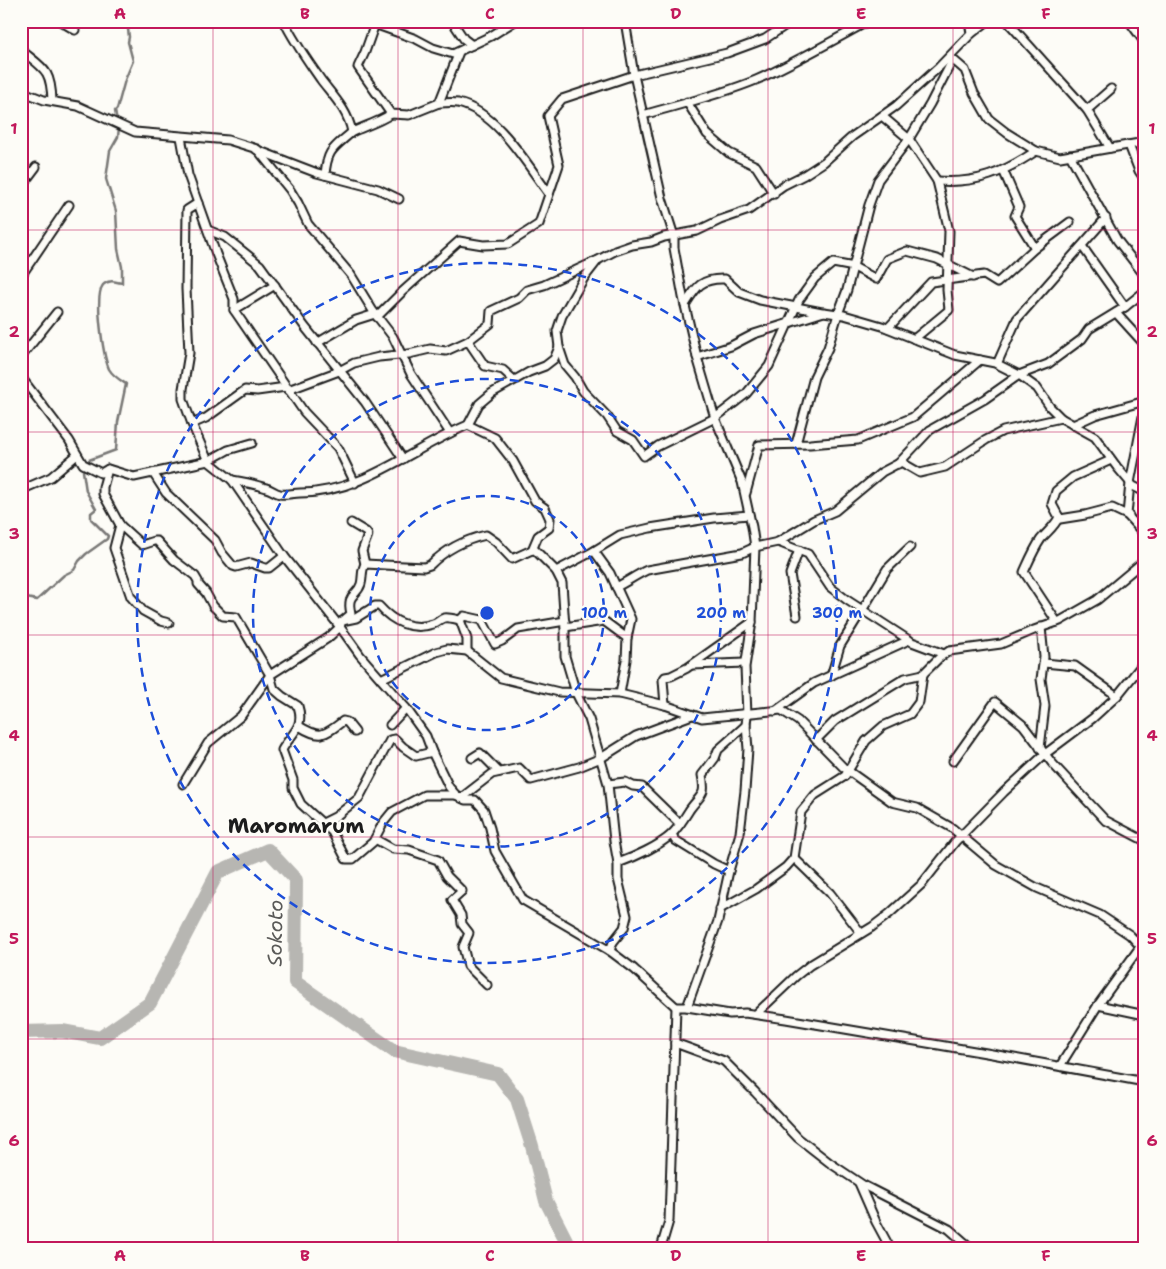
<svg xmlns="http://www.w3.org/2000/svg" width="1166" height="1269" font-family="'Shantell Sans',sans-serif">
<rect width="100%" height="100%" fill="#fdfcf7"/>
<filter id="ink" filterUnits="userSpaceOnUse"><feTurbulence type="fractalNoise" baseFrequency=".02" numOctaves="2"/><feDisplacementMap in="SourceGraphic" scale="10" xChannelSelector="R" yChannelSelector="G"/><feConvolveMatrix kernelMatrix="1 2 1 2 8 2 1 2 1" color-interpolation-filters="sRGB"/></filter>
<g filter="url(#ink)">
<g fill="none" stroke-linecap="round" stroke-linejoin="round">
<g stroke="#797876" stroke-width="2.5">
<polyline points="117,122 115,111 117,109 125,80 133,61 128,42 129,37 127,21"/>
<path d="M 21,597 L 37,600 L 64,575 L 74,570 L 79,561 L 86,554 L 107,539 L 108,536 L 91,519 L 91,513 L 96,509 L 86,491 L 83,471 L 89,460 L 116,450 L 118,422 L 126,384 C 120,380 113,376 109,369 C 103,355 94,296 103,285 C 108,279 116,282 122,283 L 122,267 L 118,249 L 116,211 L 106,179 L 110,151 L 118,137 L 119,127"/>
</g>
<polyline stroke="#b7b6b2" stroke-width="14" points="21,1032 62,1031 100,1038 150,1003 218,872 268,850 296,880 295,982 394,1051 498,1074 517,1099 532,1146 546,1201 570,1248"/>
<defs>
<g id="minor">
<polyline points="60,21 75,30"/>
<path d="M 284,21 C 294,42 308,61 321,80 C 334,97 348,111 352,132 C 365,126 379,122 391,114"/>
<polyline points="366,21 416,39 433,48 453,54 472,45"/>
<polyline points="376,21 365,52 358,67 391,114 409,115 439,103 459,52"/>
<polyline points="452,21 464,39 472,45 491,36 515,21"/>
<polyline points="625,21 634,75 662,198 674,236 674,248 683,297 697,357 715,418 742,482 752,527 755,547 752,622 745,667 747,715 746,725 748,749 745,791 740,833 729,871 718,921 687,1007"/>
<polyline points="1007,21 1087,110 1110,148"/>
<polyline points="1129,21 1145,43"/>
<polyline points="971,34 988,21"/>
<path d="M 21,50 C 44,69 51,69 52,101"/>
<polyline points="950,57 965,70 974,93 989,119 1007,133 1036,151"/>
<polyline points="21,91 44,100 78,106 135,132 228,140 257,149 290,190 298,203 308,224 351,275 373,311 393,337 411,374 450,433"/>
<polyline points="687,102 707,134 729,153 756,166 774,194"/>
<path d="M 439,103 C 445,103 452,102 458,103 C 497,112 526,163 549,194"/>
<polyline points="1087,110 1111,89"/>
<path d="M 643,115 C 681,104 720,95 756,80 C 795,63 832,41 869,21"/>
<polyline points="882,116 909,139 937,181 949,231 947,290 949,310 914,339"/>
<polyline points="181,137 188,175 216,254 234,299 234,310 304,412 338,448 355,483"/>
<polyline points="1129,145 1139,171 1145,180"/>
<polyline points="257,150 317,173 378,189 399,199"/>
<polyline points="1070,155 1117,240 1145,276"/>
<polyline points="1003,170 1019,207 1015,216 1035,248"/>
<path d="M 325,175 C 327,149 334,148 352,132"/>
<path d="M 937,181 C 977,184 1003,173 1036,151 L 1060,157 L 1145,142"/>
<polyline points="21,187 36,167"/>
<polyline points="208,230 225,237 260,265 305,327 365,402 403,459"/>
<polyline points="1082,246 1125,307"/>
<polyline points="21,276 69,205"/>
<path d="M 685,305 C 696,287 701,278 725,279 L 739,292 L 760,300 L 822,312"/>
<polyline points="234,310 275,285"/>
<polyline points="1116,313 1145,345"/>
<polyline points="377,317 402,292 459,241 483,245 508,244 539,224 559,165 548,116 562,99 634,75 727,53 765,39 792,21"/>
<polyline points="888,328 931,282 984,275 997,283 1035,248 1070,222"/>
<polyline points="468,341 485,366 503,370 514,380"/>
<polyline points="317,343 356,320 375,314"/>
<polyline points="559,347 565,365 575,377 583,391 607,416 617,431 633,440 644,456 658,446 715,418 746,394 769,366 799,300 815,278 833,263 854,267 876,279 887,259 907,251 937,259 973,277"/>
<polyline points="21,357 57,312"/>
<polyline points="697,357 731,346 754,334 824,312 844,315 882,326 955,355 995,363 1019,375 1037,388 1050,407 1061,418 1095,437 1117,467 1133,486 1145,492"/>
<polyline points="997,364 1017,319 1106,218"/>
<polyline points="21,377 69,440 83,464 101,473 108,469 134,477 208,461 232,480 284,556 340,627 360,655 406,708 426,736 432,752 449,787 456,795 465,800 475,800 484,810 490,828 495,851 523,900 610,951 634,969 676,1007 687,1007 730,1014 745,1013 786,1019 992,1054 1145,1082"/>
<polyline points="288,390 339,371 354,363 379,357 409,354 430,349 446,351 468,341 490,324 491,311 519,298 527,290 544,285 596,261"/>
<polyline points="1145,406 1130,483 1127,515 1145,535"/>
<polyline points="192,424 183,399 183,389 189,353 186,289 187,210 198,203"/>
<polyline points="468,425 495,438 513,461 535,501 545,508 550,519 549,528 538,536 532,550"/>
<polyline points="1073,425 1095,415 1145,401"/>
<polyline points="252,443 228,450 208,461 192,424 206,418 245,390 257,391 286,387"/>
<polyline points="796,444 814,377 828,348 838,314 847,290 869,205 878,180 909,139 930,104 950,65 950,57"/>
<polyline points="1111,460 1073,477 1056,491 1052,504 1060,519 1085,515 1112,508 1129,516"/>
<polyline points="898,464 930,430 985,399 1019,375 1048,364 1082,339 1089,329 1125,307 1145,291"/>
<path d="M 108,469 L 103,487 L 103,494 L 120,525 L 142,545 L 154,541 L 157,541 L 174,560 L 195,576 L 198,581 L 198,584 L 206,593 L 213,606 L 223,616 L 236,617 L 270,675 L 274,689 L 282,696 L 298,706 C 305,728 291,733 282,750 L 293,780 L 293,788 L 301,804 L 332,832 L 346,859 L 353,859 L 373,842 L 383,823 L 392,812 L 424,795 L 456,795"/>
<polyline points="153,473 166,493 215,540 222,553 233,566 236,567 251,563 265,568 269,568 284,556"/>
<path d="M 232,480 C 244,482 255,484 266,488 C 271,489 275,493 280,494 C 286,495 293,493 300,493 C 363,493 412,448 468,425 L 479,404 L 492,393 L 529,372 L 545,366 L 554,359 L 559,347 L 557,331 L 562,316 L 584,278 L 598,260 L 615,251 L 632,245 L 651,242 L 664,237 L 697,231 L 720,220 L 749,210 L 784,185 L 804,175 L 824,162 L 853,136 L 896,106 L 939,67 L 971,34 L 969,21"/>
<polyline points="21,490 51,477 77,455"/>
<polyline points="746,493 759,445 810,444 858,440 913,417 980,360"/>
<polyline points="120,525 114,548 131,597 143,611 161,621 169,623"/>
<polyline points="778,542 808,554 830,587 847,600 912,642 944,654"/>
<polyline points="594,551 620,535 650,528 714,518 749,515"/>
<path d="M 365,564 L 424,567 L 430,565 C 446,549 464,540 486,535 L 496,542 L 512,559 L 534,549 L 556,571 L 562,583 L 565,627 L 565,656 L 576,693 L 589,719 L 608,784 L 614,841 L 618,863 L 618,879 L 627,916 L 624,928 L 613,942 L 610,951"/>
<polyline points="556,571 594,551 610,573 631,619 627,638"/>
<path d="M 616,587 C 627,582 636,575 647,570 L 742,553 L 755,547 L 778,542 L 814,520 L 835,511 L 882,472 L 901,462 L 920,473 L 945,467 L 986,440 L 1003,431 L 1061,418"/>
<polyline points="797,616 790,574 799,550"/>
<path d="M 345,619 L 351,614 C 346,593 357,597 361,584 C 363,577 361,571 365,564 L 362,551 L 368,535 L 366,532 L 351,523"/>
<polyline points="460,620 467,639 467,651"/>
<path d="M 1057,622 L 1024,572 C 1029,561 1034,549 1041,539 C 1048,531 1055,526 1059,517"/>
<polyline points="565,627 604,621 627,638 626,660 620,694"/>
<polyline points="1044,663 1075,666 1117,696"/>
<polyline points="692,665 745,663"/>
<polyline points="831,676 840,646 866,604 887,569 910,547"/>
<polyline points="381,679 436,652 447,649 467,651 501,678 559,692 620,694 665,705 702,718 781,710 798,721 843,767 892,802 917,808 952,828 996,865 1037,888 1100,915 1130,935 1141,947 1145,949"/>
<polyline points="665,705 663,680 665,677 671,676 687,668 752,622"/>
<polyline points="775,711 814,683 909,640"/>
<polyline points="390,725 406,708"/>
<path d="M 299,726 C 320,739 324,736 343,721 L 347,722 L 355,732"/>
<polyline points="816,740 835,721 905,678 923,674"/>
<polyline points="1040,748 1045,706 1041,679 1044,657 1041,627"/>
<polyline points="472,758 480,753 499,772"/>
<polyline points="953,761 995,702 1023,725 1052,763 1105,820 1145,841"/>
<path d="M 183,784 L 208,743 L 241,716 L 270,675 L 328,638 L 340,627 L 342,621 L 356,618 L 375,606 L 379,606 C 393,622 412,631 433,624 C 437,623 440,619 444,618 C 448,617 455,619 460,620 L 464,616 L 482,620 L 495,644 L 502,641 L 518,629 L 565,621"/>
<polyline points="608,784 625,782 633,786 642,787 680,824"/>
<polyline points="461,798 492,774 519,768 531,780 579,767 601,758 636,736 692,715"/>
<polyline points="321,824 335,817 359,798 390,740 395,739 403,747 416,756 432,752"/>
<polyline points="672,834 675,840 714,864 729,871"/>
<polyline points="375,839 393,849 409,850 438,860 447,876 462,891 452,900 461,915 462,924 469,933 463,947 468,966 487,985"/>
<polyline points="794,858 830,893 861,933"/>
<path d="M 618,863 C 635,857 659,846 672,834 C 679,827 685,817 690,809 C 702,793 706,796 702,775 L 715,758 L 718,750 L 746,725"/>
<polyline points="720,909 756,889 786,867 794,858 801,812 815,795 845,776 866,741 883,726 910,714 919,702 923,674 939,658 949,651 1001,644 1034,630 1060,621 1097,600 1145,560"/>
<polyline points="1098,1005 1145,1015"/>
<polyline points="756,1014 796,976 810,965 872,927 889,914 922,884 955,842 1004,792 1045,754 1093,718 1117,696 1145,661"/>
<polyline points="675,1043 724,1061 755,1092 798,1138 830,1163 863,1185 949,1229 971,1248"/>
<polyline points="1060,1066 1098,1005 1145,940"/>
<polyline points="859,1183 876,1222 890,1248"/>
<polyline points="661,1248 669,1221 676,1007"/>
</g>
</defs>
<use href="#minor" stroke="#1c1c1c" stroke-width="11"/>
<use href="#minor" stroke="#fdfcf7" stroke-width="7"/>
</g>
</g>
<path fill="none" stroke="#c2185b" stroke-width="1" stroke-opacity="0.55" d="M 213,21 L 213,1248M 398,21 L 398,1248M 583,21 L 583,1248M 768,21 L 768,1248M 953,21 L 953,1248M 21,230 L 1145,230M 21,432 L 1145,432M 21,635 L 1145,635M 21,837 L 1145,837M 21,1039 L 1145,1039"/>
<g fill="none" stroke="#1d4ed8" stroke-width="2.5" stroke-dasharray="9 6">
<circle cx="487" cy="613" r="117"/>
<circle cx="487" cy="613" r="234"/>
<circle cx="487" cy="613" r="350"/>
</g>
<g text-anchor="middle" stroke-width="4.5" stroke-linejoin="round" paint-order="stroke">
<g font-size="20" font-style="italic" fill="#5a5a58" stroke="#fdfcf7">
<text transform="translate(275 933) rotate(-89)" y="7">Sokoto</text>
</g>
<g font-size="21" font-weight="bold" fill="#1c1c1c" stroke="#fdfcf7">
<text x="296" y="833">Maromarum</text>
</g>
</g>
<circle cx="487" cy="613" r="8" fill="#1d4ed8" stroke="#fdfcf7" stroke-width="2.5"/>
<g font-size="15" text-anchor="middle" font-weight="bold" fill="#1d4ed8" stroke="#fdfcf7" stroke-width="4.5" stroke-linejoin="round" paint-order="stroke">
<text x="604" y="618">100 m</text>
<text x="721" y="618">200 m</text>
<text x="837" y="618">300 m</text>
</g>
<rect width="1166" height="1269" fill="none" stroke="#fdfcf7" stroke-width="55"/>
<rect x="28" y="28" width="1110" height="1214" fill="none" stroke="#c2185b" stroke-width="2"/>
<g font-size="16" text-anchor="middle" font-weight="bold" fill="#c2185b">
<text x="120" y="19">A</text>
<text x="305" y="19">B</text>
<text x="490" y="19">C</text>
<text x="676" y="19">D</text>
<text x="861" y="19">E</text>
<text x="1046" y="19">F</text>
<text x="14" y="134">1</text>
<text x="1152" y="134">1</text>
<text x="14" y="337">2</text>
<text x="1152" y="337">2</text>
<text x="14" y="539">3</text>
<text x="1152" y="539">3</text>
<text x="14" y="741">4</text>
<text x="1152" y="741">4</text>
<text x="14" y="944">5</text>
<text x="1152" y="944">5</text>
<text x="14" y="1146">6</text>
<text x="1152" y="1146">6</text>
<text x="120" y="1261">A</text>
<text x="305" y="1261">B</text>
<text x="490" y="1261">C</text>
<text x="676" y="1261">D</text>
<text x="861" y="1261">E</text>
<text x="1046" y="1261">F</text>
</g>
</svg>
